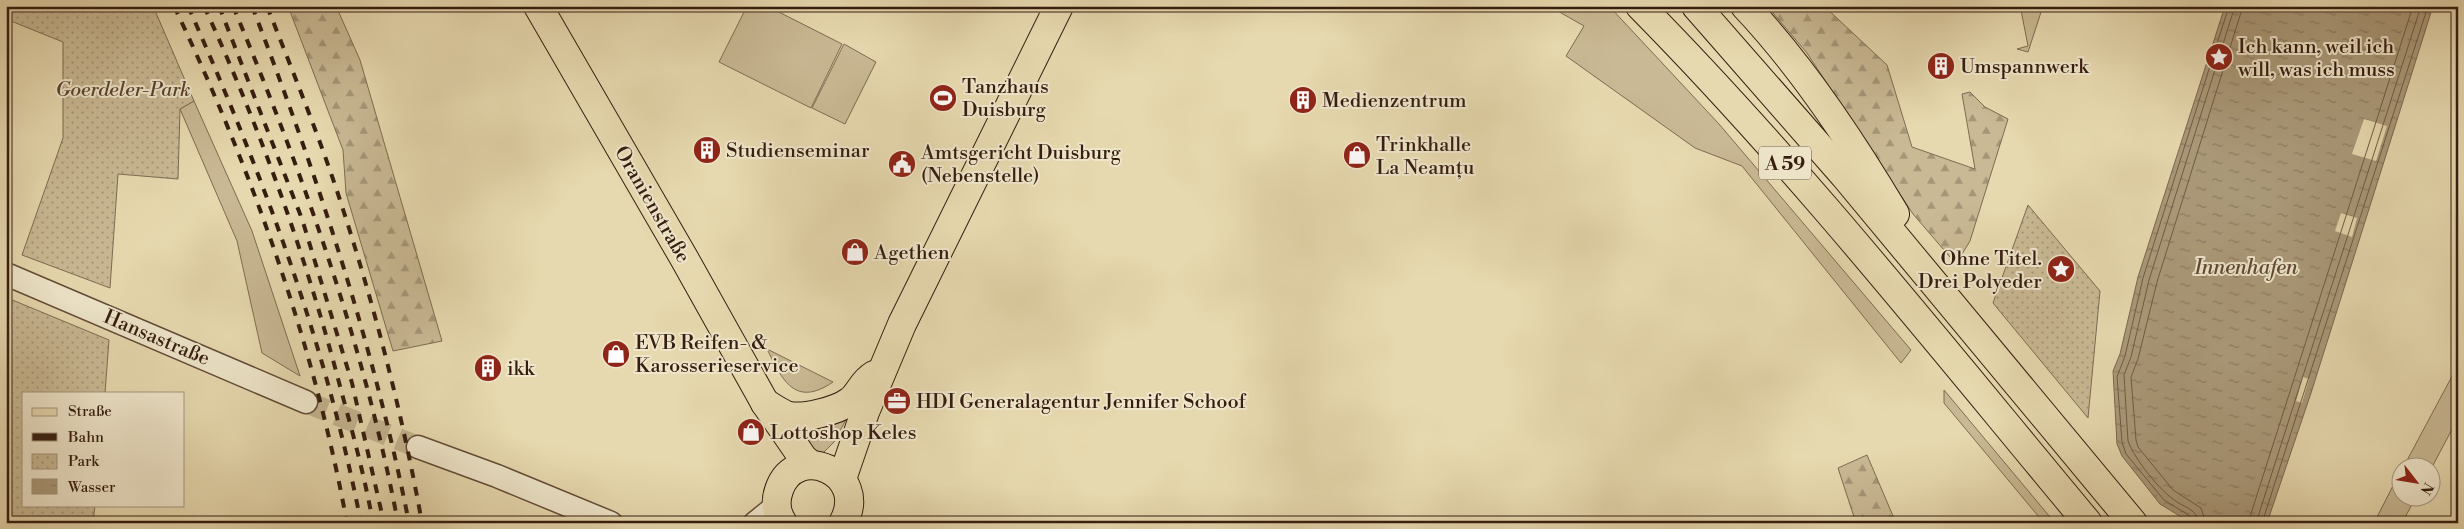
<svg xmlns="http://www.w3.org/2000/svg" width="2464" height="529" font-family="'Libre Bodoni',serif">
<defs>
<pattern id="forest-firs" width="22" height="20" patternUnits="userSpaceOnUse" patternTransform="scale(1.25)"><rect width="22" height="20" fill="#c9b994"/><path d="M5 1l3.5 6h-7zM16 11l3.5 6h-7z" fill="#a49677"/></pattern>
<pattern id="park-dots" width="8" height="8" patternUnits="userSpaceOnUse" patternTransform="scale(1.25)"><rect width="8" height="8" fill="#c9b994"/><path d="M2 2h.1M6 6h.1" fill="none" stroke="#a49677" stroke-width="1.8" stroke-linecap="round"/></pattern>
<pattern id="water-ripples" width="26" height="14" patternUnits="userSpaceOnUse" patternTransform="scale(1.25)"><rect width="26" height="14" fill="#aa9979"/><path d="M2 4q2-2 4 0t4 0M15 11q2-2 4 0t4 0" fill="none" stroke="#8b7c62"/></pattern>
</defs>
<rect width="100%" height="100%" fill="#e7d9af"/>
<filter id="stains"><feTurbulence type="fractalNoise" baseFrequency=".004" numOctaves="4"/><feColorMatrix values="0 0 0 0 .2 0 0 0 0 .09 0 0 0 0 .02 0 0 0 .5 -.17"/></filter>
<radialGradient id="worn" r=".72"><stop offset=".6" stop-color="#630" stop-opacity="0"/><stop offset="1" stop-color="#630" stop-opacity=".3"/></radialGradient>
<g fill="#c9b994" stroke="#7f6b52">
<polygon points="747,6 767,6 842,44 811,108 719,62"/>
<polygon points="1549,6 1609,6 1719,124 1911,350 1901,363 1742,166 1695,148 1566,56 1584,26"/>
<polygon points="2040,6 2043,6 2028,52 2017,49 2028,46 2021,10 2032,8 2039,9"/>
<polygon points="844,44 876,62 845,124 812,108"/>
<polygon points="194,101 252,231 300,376 262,353 237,241 180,109"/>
<path d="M 767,349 L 833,382 C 795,408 782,380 767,349 Z"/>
<polygon points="2458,365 2458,418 2432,467 2404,466"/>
<polygon points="1944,390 2055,523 2044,523 1944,403"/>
<polygon points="850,412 834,442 820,456 795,434 803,423"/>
<polygon points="2401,470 2402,496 2416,497 2402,523 2374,523"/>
</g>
<g fill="url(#forest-firs)" stroke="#7f6b52">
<polygon points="288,6 336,6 360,60 442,341 393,351 346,193 343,150"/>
<polygon points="1767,6 1824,6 1887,65 1912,147 1975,169 1962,94 1970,92 1985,107 2008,119 1970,241 1956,264 1913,214 1807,53"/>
<polygon points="1867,455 1896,523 1856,523 1838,468"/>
</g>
<g fill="url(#park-dots)" stroke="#7f6b52">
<polygon points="6,6 153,6 194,101 180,109 178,179 118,174 110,288 22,255 63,138 63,42 6,19"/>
<polygon points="2028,205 2100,291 2088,418 1993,303"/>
<polygon points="10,299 109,340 105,393 24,393 24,505 95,505 93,523 6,523 6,375"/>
</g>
<polygon fill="url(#water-ripples)" stroke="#7b674f" points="2225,6 2433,6 2311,393 2267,523 2188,521 2160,504 2122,456 2117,444 2113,371 2120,354 2138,277"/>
<g fill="#e7d9af">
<polygon points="2364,119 2387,126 2376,161 2352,154"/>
<polygon points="2341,213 2357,218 2352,237 2335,231"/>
<polygon points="2303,377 2309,379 2302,403 2296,401"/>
</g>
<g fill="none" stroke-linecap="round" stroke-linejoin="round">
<g stroke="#705b44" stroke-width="1">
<polyline points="2192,523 2190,516 2164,500 2126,454 2122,442 2117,377 2125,356 2143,278 2229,6"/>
<path d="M 2198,523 C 2198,510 2186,508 2177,502 C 2160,491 2135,460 2128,441 L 2124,375 L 2131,357 L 2149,280 L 2235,6"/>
<polyline points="2206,523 2201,508 2173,490 2138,447 2136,440 2131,377 2138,359 2157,282 2243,6"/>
<polyline points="2248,523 2413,6"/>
<polyline points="2256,523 2421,6"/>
<polyline points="2262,523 2428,6"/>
</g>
<polyline stroke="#c3b38f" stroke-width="22" stroke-dasharray="22 11" stroke-linecap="butt" points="306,402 418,447"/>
<defs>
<g id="minor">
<polyline points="6,274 306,402"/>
<polyline points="418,447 497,476 611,523"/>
<polyline points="755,523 776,506"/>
</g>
<g id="major">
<polyline points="538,6 684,258 765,403 803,458 811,465"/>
<path d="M 765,403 C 772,407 779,412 786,415 C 801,420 837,411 850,401 C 860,394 861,383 874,375"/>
<polyline points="842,479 865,412 902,324 1059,6"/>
<path d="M 783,523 C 776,513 775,501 779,490 C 795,441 871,472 843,523"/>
</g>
<g id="highway">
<path d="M 1640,6 C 1800,168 1942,348 2088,523"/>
<polyline points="1696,6 1844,175 2133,523"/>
<path d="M 1745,6 C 1800,64 1854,145 1895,214"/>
</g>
</defs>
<use href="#minor" stroke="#624c38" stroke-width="25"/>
<use href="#major" stroke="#351d10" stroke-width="30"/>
<use href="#highway" stroke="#351d10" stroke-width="30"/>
<use href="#minor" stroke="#efe6cb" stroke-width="22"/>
<use href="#major" stroke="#e7d9af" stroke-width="28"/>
<use href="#highway" stroke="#e7d9af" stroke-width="28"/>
<g stroke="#351d10" stroke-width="4" stroke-dasharray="9 9" stroke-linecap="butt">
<path d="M 174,6 C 252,170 314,344 347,523"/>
<path d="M 188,6 C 262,173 326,343 361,523"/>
<path d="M 204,6 C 261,130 307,259 341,390 C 353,434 365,478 373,523"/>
<polyline points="219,6 302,219 352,383 384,523"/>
<path d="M 233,6 C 303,174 364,344 398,523"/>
<path d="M 252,6 C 317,175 374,346 409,523"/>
<path d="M 267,6 C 292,70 318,133 339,197 C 374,304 402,412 422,523"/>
</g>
</g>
<defs>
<symbol id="sight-disc" viewBox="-11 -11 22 22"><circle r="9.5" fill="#8f2418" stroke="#efe6cb"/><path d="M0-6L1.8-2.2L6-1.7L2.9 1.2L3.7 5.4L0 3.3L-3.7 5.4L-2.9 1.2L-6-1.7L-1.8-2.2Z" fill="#fff"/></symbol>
<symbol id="building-disc" viewBox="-11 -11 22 22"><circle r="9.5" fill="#8f2418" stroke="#efe6cb"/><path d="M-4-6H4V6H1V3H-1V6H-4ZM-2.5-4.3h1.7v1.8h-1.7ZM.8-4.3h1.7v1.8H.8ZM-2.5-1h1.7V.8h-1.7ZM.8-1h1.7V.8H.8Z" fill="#fff"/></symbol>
<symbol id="stadium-disc" viewBox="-11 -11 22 22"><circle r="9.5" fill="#8f2418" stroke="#efe6cb"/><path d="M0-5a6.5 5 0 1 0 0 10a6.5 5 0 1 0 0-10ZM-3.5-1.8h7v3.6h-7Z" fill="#fff"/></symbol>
<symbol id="shop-disc" viewBox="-11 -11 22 22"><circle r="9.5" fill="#8f2418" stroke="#efe6cb"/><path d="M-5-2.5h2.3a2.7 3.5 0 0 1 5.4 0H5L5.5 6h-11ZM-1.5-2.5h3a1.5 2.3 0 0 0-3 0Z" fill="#fff"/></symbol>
<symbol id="civic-disc" viewBox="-11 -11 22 22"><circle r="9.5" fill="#8f2418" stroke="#efe6cb"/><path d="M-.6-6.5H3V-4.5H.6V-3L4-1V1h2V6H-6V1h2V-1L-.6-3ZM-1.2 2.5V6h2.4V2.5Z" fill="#fff"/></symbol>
<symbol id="office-disc" viewBox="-11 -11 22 22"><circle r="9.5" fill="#8f2418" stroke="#efe6cb"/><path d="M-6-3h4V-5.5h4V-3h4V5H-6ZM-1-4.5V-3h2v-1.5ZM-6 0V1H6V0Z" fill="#fff"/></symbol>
</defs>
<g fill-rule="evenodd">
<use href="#sight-disc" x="2203" y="41" width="32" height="32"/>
<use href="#building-disc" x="1925" y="50" width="32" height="32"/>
<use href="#stadium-disc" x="927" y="82" width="32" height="32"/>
<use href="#building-disc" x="1287" y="84" width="32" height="32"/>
<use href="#building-disc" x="691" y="134" width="32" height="32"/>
<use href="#shop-disc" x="1341" y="139" width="32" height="32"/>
<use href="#civic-disc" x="886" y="148" width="32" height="32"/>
<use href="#shop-disc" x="839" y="236" width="32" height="32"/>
<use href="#sight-disc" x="2045" y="253" width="32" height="32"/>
<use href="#shop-disc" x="600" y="338" width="32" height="32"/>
<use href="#building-disc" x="472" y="352" width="32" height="32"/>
<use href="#office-disc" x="881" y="385" width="32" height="32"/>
<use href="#shop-disc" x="735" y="416" width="32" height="32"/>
</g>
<g text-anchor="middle" stroke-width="4" stroke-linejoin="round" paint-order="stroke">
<rect fill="#efe6cb" stroke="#6d5948" stroke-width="1" x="1759" y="146.5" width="52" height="33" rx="4"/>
<g font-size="19" font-weight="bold" fill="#351d10">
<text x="1785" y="170">A 59</text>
</g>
<g font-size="20" fill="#351d10" stroke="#efe6cb" text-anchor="start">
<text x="2238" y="53">Ich kann, weil ich<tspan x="2238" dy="23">will, was ich muss</tspan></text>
<text x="1960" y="73">Umspannwerk</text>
<text x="962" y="93">Tanzhaus<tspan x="962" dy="23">Duisburg</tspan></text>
<text x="1322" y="107">Medienzentrum</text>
<text x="1376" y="151">Trinkhalle<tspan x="1376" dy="23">La Neamțu</tspan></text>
<text x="726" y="157">Studienseminar</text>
<text x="921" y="159">Amtsgericht Duisburg<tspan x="921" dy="23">(Nebenstelle)</tspan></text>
<text x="874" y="259">Agethen</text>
<text x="2042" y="265" text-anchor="end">Ohne Titel.<tspan x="2042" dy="23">Drei Polyeder</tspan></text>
<text x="635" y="349">EVB Reifen- &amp;<tspan x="635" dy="23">Karosserieservice</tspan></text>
<text x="507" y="375">ikk</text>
<text x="916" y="408">HDI Generalagentur Jennifer Schoof</text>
<text x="770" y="439">Lottoshop Keles</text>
</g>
<g font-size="20" font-style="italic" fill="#5a4431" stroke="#efe6cb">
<text x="123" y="96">Goerdeler-Park</text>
</g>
<g font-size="20" fill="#351d10" stroke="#efe6cb">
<text transform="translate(653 204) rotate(60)" y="7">Oranienstraße</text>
<text transform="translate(157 337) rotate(23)" y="7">Hansastraße</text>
</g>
<g font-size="21" font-style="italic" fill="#5e4835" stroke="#efe6cb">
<text x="2246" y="274">Innenhafen</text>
</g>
</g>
<rect width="2464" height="529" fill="none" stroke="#e7d9af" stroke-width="25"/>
<rect x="8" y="8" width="2449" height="514" fill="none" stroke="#351d10" stroke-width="2.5"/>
<rect x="12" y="12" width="2439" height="504" fill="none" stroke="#351d10"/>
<rect x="22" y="392" width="162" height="115" fill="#efe6cb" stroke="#a59680"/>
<rect x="32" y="408" width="25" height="8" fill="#e7d9af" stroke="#a59680"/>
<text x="68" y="416" font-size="15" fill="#351d10">Straße</text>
<rect x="32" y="433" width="25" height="8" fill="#351d10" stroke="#a59680"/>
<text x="68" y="442" font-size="15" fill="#351d10">Bahn</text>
<rect x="32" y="454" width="25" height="15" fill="url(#park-dots)" stroke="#a59680"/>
<text x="68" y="466" font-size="15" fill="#351d10">Park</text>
<rect x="32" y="479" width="25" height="15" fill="url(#water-ripples)" stroke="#a59680"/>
<text x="68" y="492" font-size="15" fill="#351d10">Wasser</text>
<g transform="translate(2416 482) rotate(121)"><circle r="24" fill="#efe6cb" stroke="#a59680"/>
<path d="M0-4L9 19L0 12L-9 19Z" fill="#8f2418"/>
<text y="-8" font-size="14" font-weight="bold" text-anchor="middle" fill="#351d10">N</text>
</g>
<rect width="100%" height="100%" filter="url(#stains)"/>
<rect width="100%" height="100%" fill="url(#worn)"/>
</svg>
